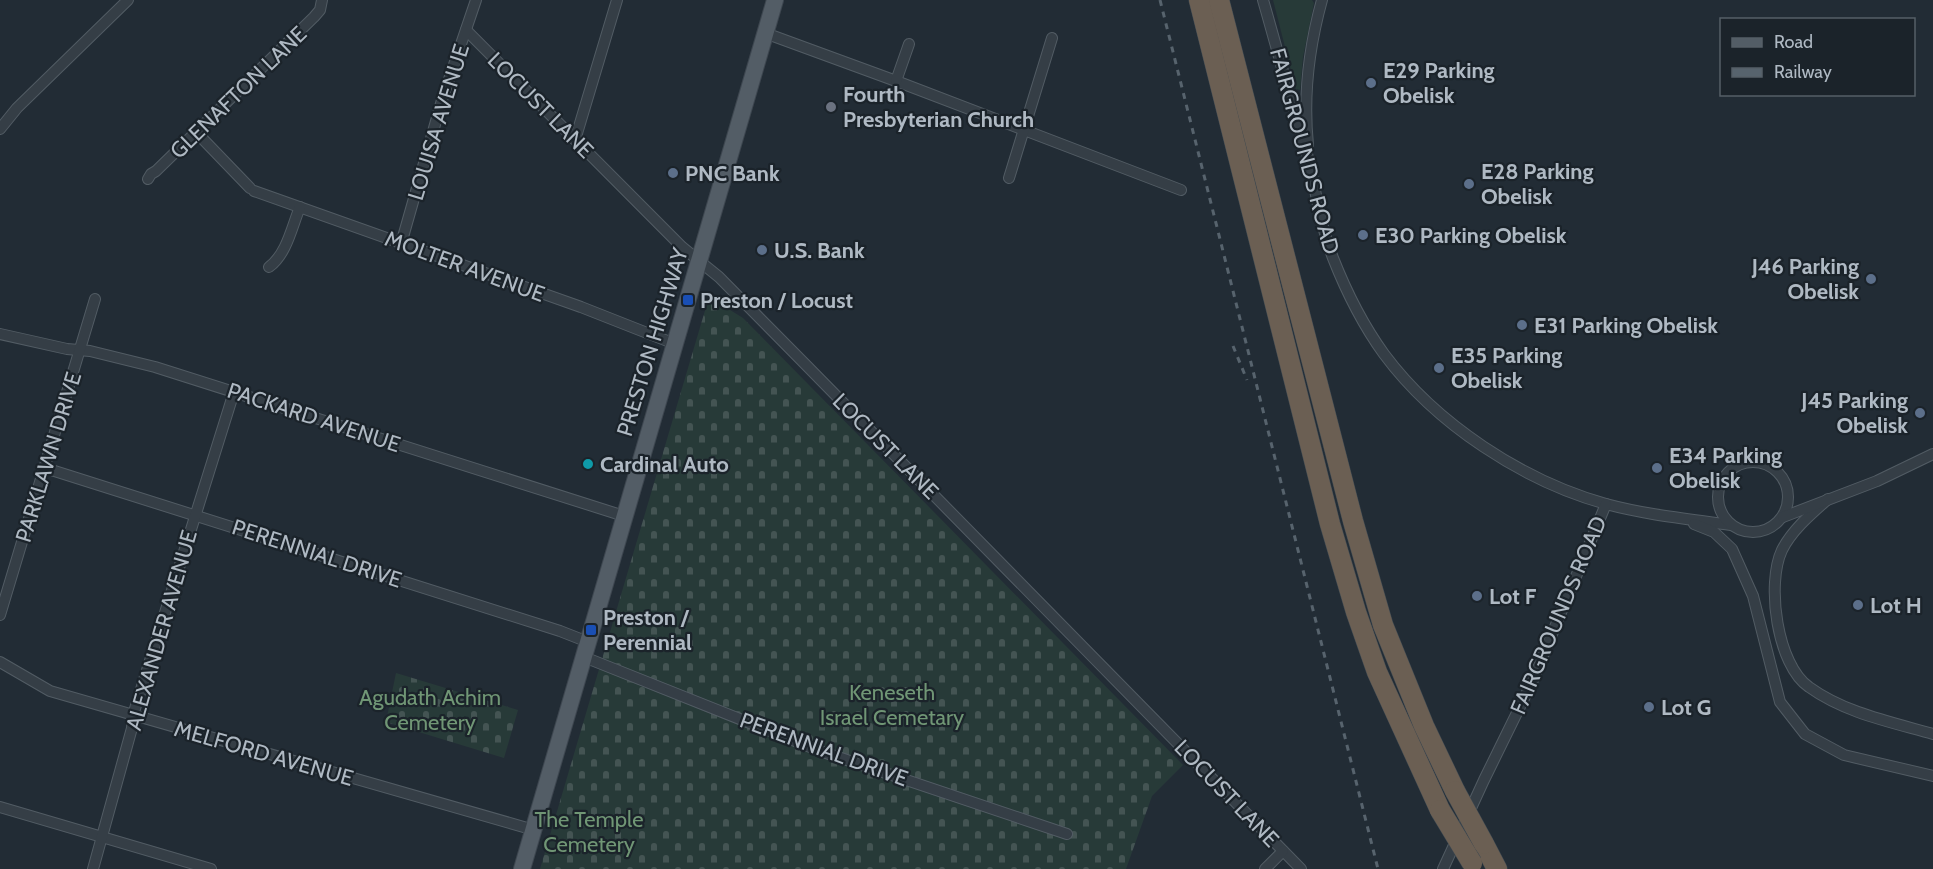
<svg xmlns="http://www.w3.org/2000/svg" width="1933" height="869" font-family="Cabin,sans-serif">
<defs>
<pattern id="cemetery-stones" width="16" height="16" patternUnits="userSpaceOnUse" patternTransform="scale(1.5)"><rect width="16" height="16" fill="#273a38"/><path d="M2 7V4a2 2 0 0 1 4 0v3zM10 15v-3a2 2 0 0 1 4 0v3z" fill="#445453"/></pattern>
</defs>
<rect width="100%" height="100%" fill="#222c35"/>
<polygon fill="#273a38" points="1273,0 1312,0 1314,3 1303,57 1300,90 1297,89 1296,90"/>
<g fill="url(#cemetery-stones)">
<polygon points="709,297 743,318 1183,765 1152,796 1126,869 540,869"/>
<polygon points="396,673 518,710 504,758 386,722"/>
</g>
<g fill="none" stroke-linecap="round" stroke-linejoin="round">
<defs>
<g id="minor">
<path d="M 1263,0 C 1274,38 1284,76 1295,113 C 1300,132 1307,151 1311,170 C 1317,200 1322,229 1333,258 C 1346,291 1363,325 1384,354 C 1436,424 1523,481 1606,504 C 1647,515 1689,519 1731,525"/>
<polyline points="466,30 682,247 719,277 807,366 1301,869"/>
<polyline points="765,33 896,81 1181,190"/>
<polyline points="896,81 909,44"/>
<polyline points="0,129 17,108 128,0"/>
<polyline points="196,132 250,188"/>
<polyline points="575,140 617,0"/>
<path d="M 1308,145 C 1303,96 1309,47 1322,0"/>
<polyline points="1009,178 1052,38"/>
<polyline points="148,179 151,174 156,171 314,17 320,10 322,0"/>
<polyline points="254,191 581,307 675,344"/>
<polyline points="401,244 442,100 476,0"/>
<path d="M 269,267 C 287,254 292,226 300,207"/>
<polyline points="0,334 67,349 90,351 155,367 624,516"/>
<circle cx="1753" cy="497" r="35"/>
<polyline points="45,468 560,631 588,642"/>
<path d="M 1828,499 C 1811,514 1792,530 1782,550 C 1766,584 1777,665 1809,687 C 1845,713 1891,722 1933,734"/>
<polyline points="1783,517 1877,481 1933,454"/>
<polyline points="1694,524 1714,532 1732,549 1753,596 1780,702 1805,734 1844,755 1933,776"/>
<polyline points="0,615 95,299"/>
<polyline points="584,657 820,751 1067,834"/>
<polyline points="0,662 50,691 534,830"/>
<polyline points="0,807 211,869"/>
<polyline points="93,869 132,728 133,715 234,392"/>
<polyline points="1265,869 1283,851"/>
<polyline points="1443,869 1484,780 1533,680 1606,504"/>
</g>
<polyline id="primary" points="522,869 775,0"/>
<g id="motorway">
<polyline points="1199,0 1330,524 1356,612 1377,672 1440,810"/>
<polyline points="1219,0 1353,521 1383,625 1424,726 1455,791"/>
<polyline points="1484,844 1497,869"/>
</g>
</defs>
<use href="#minor" stroke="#525c64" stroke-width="12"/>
<use href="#primary" stroke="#3e4750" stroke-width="18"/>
<use href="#motorway" stroke="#3f4951" stroke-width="21"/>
<use href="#minor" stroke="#353e46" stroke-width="10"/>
<use href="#primary" stroke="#535d66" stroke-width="16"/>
<use href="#motorway" stroke="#6b5f53" stroke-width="20"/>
<g stroke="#57636d" stroke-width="3" stroke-dasharray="6 6" stroke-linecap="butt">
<polyline points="1160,0 1378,869"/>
<polyline points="1233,346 1247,380"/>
</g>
<defs>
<g id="motorway-bridge">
<polyline points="1455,791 1484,844"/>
<polyline points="1440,810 1472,863"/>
</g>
</defs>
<use href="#motorway-bridge" stroke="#3f4951" stroke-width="21" stroke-linecap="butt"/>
<use href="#motorway-bridge" stroke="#6b5f53" stroke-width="20"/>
</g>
<g fill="#5c6f8a" stroke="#1b232a" stroke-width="2">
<circle cx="1371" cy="83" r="6"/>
<circle cx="673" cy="173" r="6"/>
<circle cx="1469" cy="184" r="6"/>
<circle cx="1363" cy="235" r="6"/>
<circle cx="762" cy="250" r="6"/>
<circle cx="1871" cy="279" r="6"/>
<circle cx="1522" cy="325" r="6"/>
<circle cx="1439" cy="368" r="6"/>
<circle cx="1920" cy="413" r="6"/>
<circle cx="1657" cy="468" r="6"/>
<circle cx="1477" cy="596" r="6"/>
<circle cx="1858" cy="605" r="6"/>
<circle cx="1649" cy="707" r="6"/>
</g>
<circle fill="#6b7280" stroke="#1b232a" stroke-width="2" cx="831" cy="107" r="6"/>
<g fill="#1a4fb4" stroke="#1b232a" stroke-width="2">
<rect x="682" y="294" width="12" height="12" rx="3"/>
<rect x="585" y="624" width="12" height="12" rx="3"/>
</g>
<circle fill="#0f9aa8" stroke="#1b232a" stroke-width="2" cx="588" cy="464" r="6"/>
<g text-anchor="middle" stroke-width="4.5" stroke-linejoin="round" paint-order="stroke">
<g font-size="22" font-weight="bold" fill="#afb9c3" stroke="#1b232a" text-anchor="start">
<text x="1383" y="78">E29 Parking<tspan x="1383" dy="25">Obelisk</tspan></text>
<text x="843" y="102">Fourth<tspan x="843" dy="25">Presbyterian Church</tspan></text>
<text x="1481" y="179">E28 Parking<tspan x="1481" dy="25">Obelisk</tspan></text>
<text x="685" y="181">PNC Bank</text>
<text x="1375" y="243">E30 Parking Obelisk</text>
<text x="774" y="258">U.S. Bank</text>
<text x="1859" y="274" text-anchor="end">J46 Parking<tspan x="1859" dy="25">Obelisk</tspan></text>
<text x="700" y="308">Preston / Locust</text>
<text x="1534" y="333">E31 Parking Obelisk</text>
<text x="1451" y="363">E35 Parking<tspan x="1451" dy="25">Obelisk</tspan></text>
<text x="1908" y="408" text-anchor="end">J45 Parking<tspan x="1908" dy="25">Obelisk</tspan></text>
<text x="1669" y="463">E34 Parking<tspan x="1669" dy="25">Obelisk</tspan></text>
<text x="600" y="472">Cardinal Auto</text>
<text x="1489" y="604">Lot F</text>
<text x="1870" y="613">Lot H</text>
<text x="603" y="625">Preston /<tspan x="603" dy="25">Perennial</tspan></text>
<text x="1661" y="715">Lot G</text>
</g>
<g font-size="22" fill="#afb9c3" stroke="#1b232a">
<text transform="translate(238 92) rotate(-44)" y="8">GLENAFTON LANE</text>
<text transform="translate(541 105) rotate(45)" y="8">LOCUST LANE</text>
<text transform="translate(438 122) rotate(-73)" y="8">LOUISA AVENUE</text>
<text transform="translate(1305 151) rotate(75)" y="8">FAIRGROUNDS ROAD</text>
<text transform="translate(465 266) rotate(20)" y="8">MOLTER AVENUE</text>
<text transform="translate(652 342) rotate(-73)" y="8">PRESTON HIGHWAY</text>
<text transform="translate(314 417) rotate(18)" y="8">PACKARD AVENUE</text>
<text transform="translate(886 446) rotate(45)" y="8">LOCUST LANE</text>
<text transform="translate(48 457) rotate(-73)" y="8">PARKLAWN DRIVE</text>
<text transform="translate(317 553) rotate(18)" y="8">PERENNIAL DRIVE</text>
<text transform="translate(1558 615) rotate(-67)" y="8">FAIRGROUNDS ROAD</text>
<text transform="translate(161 630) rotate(-74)" y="8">ALEXANDER AVENUE</text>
<text transform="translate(824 749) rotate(20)" y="8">PERENNIAL DRIVE</text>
<text transform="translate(264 753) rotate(16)" y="8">MELFORD AVENUE</text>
<text transform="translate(1227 793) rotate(46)" y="8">LOCUST LANE</text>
</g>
<g font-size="22" fill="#709675" stroke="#1b232a">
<text x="892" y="700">Keneseth<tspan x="892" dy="25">Israel Cemetary</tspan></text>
<text x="430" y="705">Agudath Achim<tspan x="430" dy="25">Cemetery</tspan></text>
<text x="589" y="827">The Temple<tspan x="589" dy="25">Cemetery</tspan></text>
</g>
</g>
<rect x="1720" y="18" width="195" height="78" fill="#1b232a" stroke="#565f67" stroke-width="1.5"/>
<rect x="1732" y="38" width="30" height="9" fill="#535d66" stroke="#565f67" stroke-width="1.5"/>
<text x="1774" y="48" font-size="18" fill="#afb9c3">Road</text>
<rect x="1732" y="68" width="30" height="9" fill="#57636d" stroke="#565f67" stroke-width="1.5"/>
<text x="1774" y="78" font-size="18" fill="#afb9c3">Railway</text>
</svg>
